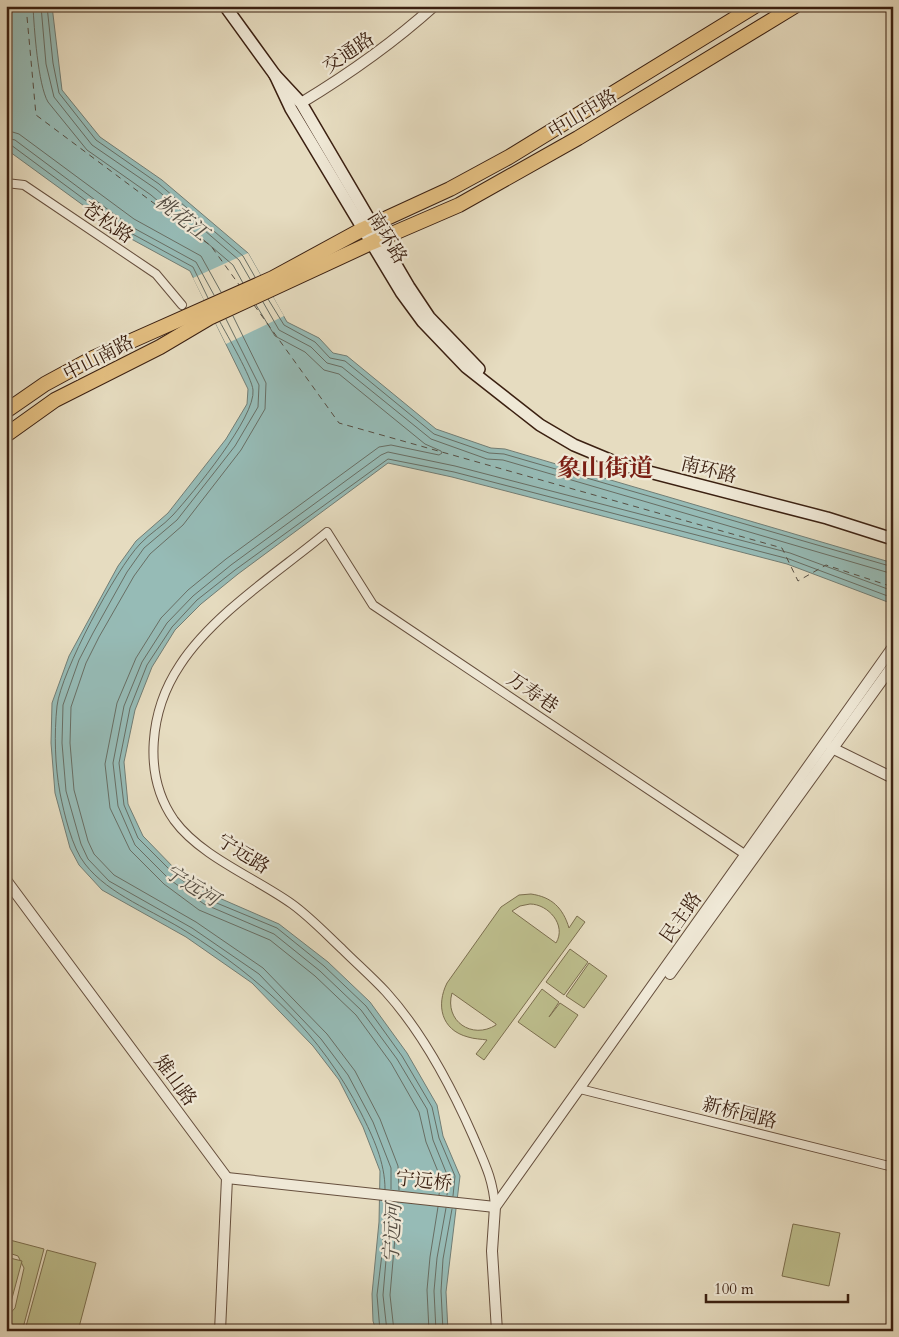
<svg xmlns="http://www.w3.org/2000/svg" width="899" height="1337" font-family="Cardo,'Noto Serif SC',serif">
<rect width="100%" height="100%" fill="#e6dcc0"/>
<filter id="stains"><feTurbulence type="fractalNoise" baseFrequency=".004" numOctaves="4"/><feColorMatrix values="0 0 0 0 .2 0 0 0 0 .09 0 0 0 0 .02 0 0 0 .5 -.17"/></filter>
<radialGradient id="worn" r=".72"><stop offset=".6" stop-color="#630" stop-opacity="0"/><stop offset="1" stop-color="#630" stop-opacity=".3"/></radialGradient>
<g fill="#bdbe8d" stroke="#7c6f4f" fill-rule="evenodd">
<path d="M 531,894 C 552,897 563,908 569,928 L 577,916 L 585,922 L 484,1060 L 476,1054 L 487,1040 C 481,1039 474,1039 468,1037 C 441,1030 436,1005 447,983 L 501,907 L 519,895 ZM 530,904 C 548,904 567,925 556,943 L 512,911 L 520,906 ZM 452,993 L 496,1024 L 496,1025 C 472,1040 444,1021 452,993 Z"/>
<polygon points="570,949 588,962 564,995 546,982"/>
<polygon points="589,963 607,976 584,1008 566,996"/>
<polygon points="542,989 559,1002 549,1017 560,1003 578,1015 555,1048 518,1022"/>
<polygon points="793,1224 840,1233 829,1286 782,1276"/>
<polygon points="6,1239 44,1249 23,1328 6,1323 6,1318 15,1308 24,1268 18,1256 6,1252"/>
<polygon points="47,1250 96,1263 78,1331 25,1330"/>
<polygon points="6,1257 22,1261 11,1302 6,1301"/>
</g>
<polygon fill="#96bbb6" stroke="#727d74" points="6,6 52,6 62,90 100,137 162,180 248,253 287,322 319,338 333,353 347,356 436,429 491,448 505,449 893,563 893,604 787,564 452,477 388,463 238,574 201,604 175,630 152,667 135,710 124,762 128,804 143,836 177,871 210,894 279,924 328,962 370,1002 407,1053 437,1105 443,1136 460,1176 446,1292 448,1331 376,1331 373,1321 372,1294 379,1222 380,1171 363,1127 339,1080 313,1046 252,983 186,937 102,890 79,865 70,848 55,793 51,743 52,703 69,656 118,566 136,541 168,513 226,439 247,404 248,389 190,271 124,235 10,152 6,144"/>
<polygon fill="#e6dcc0" points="248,253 284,316 226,344 193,278"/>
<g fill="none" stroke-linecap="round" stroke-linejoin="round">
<g stroke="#686e64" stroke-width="1">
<path d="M 33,6 C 34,27 38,85 48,102 L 87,150 L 151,195 L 233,265 L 243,283"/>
<polyline points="41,6 46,64 54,97 92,145 156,189 239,260 250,279"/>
<polyline points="47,6 53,63 59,93 96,140 159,184 243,256 255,277"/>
<polyline points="6,130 19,134 134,219 201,256 221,292"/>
<polyline points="6,138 15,140 130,226 196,262 214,295"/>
<polyline points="6,144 11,145 127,231 193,267 208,298"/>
<polyline points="268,299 284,325 315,342 330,358 345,361 434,434 489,453 504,454 893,567"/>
<polyline points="263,302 279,330 311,347 327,363 342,367 431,439 487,459 503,460 893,574"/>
<polyline points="256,305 275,336 305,352 324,370 339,374 425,444 441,451 442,453 439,455 391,445 379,447 226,559 188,590 161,618 136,658 117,703 105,764 110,808 130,850 164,884 199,910 270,940 315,976 356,1015 391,1063 419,1112 426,1142 441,1179 439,1195"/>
<polyline points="233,316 266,383 265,409 241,450 183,525 150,554 134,576 99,637 86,663 71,707 70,743 74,790 88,841 94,854 114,875 196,922 263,968 327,1034 355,1071 380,1119 398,1166 399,1190"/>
<polyline points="226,319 259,385 258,407 235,446 177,520 144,548 127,572 93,633 79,660 63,705 62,743 66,791 81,844 88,859 109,881 192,928 259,974 321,1039 348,1075 373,1122 391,1168 391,1189"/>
<path d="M 220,322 C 227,335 252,378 253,390 C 256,417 192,494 173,515 C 163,526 150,533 140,544 C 116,569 61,672 57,706 C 54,734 55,766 60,793 C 64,813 72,848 85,864 C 109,895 154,911 187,932 C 261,978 321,1034 361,1113 C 373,1137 385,1162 385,1189"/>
<polyline points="447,1195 448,1177 433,1140 427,1109 397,1059 361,1010 320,971 274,934 204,904 169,879 135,845 118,806 113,763 124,706 142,662 167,623 193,596 231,565 381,455 388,452 455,466 790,553 893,591"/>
<polyline points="453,1196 455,1176 439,1138 432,1107 402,1056 366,1006 324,966 277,928 207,899 174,874 138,838 124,805 119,763 130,708 147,665 172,627 197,600 235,570 388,459 454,472 789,559 893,598"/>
<polyline points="380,1331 377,1295 382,1254 385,1201"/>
<polyline points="387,1331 383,1295 391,1202"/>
<polyline points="394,1331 390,1295 398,1203"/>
<polyline points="429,1331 427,1290 430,1257 438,1207"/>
<polyline points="436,1331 434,1291 437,1258 446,1208"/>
<polyline points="443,1331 441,1291 443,1259 452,1209"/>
</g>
<g stroke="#564e43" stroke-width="1" stroke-dasharray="6 5" stroke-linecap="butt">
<polyline points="26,6 36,115 211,246 240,286"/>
<polyline points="254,305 339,423 782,548 798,581 826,565 893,587"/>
</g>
<defs>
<g id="minor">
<polyline points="6,183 24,185 156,274 182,305"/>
<polyline points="580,1089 893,1167"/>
<path d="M 495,1207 C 493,1178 484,1162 473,1136 C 451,1086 423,1033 386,992 C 372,977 356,963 342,949 C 326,934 310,917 292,904 C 256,878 201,857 174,820 C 142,774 150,710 180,665 C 213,614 280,571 327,532 L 373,605 L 746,855"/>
</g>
<g id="tertiary">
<path d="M 301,103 C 349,74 393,43 434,6"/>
<polyline points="832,748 893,778"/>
<polyline points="6,880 227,1178 220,1331"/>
<polyline points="670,974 893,665"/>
<polyline points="227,1178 495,1207"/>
<polyline points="497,1331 492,1251 495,1207 893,647"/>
</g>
<g id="secondary">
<polyline points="225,6 275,75 301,103 409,287 429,317 479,369"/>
<polyline points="275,75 291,109 401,292 423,322 466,367 540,425 574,445 622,465 827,518 893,539"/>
</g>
<g id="trunk">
<polyline points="6,411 45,384 93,358 273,278 363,229 450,189 509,157 755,6"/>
<polyline points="6,435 55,400 160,347 209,318 371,243 459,205 578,138 795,6"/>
</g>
</defs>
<use href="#minor" stroke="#664f3d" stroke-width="10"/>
<use href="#tertiary" stroke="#664f3d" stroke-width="12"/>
<use href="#secondary" stroke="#3b2011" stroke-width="14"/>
<use href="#trunk" stroke="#3b2011" stroke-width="16"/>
<use href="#minor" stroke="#efe8d6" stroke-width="8"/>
<use href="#tertiary" stroke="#efe8d6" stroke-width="10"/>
<use href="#secondary" stroke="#efe8d6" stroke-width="11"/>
<use href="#trunk" stroke="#e3be80" stroke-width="14"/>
</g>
<g text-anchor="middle" stroke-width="4.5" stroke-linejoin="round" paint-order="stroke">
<g font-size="19" fill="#3b2011" stroke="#efe8d6">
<text transform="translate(348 52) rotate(-34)" y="7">交通路</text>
<text transform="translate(582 113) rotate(-31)" y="7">中山中路</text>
<text transform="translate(108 222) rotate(34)" y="7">苍松路</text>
<text transform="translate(388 237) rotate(59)" y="7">南环路</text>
<text transform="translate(98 357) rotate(-27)" y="7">中山南路</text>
<text transform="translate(709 469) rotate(14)" y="7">南环路</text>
<text transform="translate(533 692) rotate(34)" y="7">万寿巷</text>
<text transform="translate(244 853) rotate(32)" y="7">宁远路</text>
<text transform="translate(680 917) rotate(-55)" y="7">民主路</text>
<text transform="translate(176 1080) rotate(54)" y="7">雉山路</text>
<text transform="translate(740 1112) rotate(14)" y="7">新桥园路</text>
<text transform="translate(424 1180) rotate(6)" y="7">宁远桥</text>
</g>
<g font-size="20" font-style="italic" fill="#564e43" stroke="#efe8d6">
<text transform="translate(182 217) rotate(38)" y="7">桃花江</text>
<text transform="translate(192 885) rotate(32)" y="7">宁远河</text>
<text transform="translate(392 1233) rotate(-87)" y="7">宁远河</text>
</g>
<g font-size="24" font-weight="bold" fill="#7a1f14" stroke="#efe8d6">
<text x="605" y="476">象山街道</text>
</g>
</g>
<rect width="899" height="1337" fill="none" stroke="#e6dcc0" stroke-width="25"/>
<rect x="8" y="8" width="884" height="1322" fill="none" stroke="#3b2011" stroke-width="2.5"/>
<rect x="12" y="12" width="874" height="1312" fill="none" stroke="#3b2011"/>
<path d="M706 1294v8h142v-8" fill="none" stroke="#3b2011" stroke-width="2.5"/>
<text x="714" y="1294" font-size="15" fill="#3b2011" stroke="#efe8d6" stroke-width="4" paint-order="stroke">100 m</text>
<rect width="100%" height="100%" filter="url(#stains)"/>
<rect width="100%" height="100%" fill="url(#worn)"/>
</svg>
